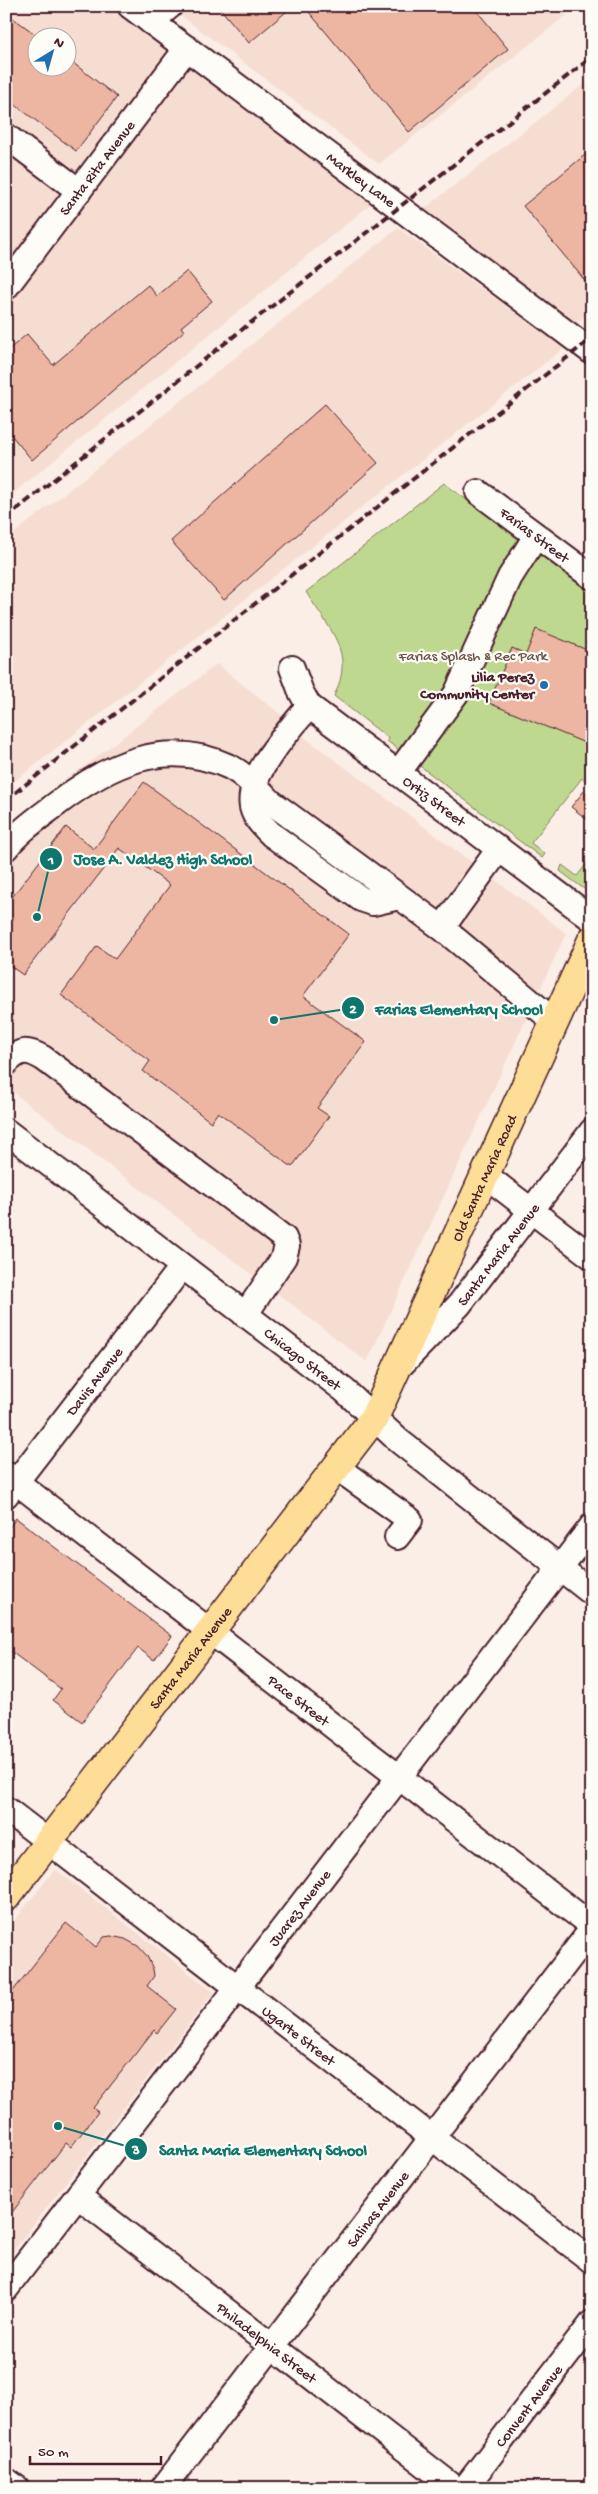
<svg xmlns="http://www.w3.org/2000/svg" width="598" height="2494" font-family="'Gochi Hand',sans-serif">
<rect width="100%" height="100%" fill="#faeee6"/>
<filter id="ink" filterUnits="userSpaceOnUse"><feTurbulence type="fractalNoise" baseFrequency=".02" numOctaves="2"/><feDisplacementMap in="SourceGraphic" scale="10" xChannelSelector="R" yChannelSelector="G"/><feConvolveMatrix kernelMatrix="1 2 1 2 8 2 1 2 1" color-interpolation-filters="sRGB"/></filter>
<g filter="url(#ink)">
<g fill="#f6ddd2" fill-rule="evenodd">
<path d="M 6,6 L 108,6 L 371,204 L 6,499 ZM 38,38 L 68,38 L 68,68 L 38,68 Z"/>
<polygon points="168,6 578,6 379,164"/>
<polygon points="592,78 592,311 576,323 424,209"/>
<polygon points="398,228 564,348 6,788 6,540"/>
<polygon points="217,664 285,718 283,721 566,933 367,1362 6,1087 6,827"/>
<polygon points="55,1869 214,1992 6,2260 6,1931"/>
</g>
<g fill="#bfd88f" stroke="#847c5d">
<path d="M 444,483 L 592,594 L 592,785 L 582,778 L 531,843 L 545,854 L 542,858 L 387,741 L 388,738 L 334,696 C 356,652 329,629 306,592 Z"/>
<polygon points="592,857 592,883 584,889 560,871 562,865 577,876"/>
</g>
<g fill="#edb6a2" stroke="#4a1f2b">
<polygon points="218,6 293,6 249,43"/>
<polygon points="304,6 473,6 508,49 409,132"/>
<polygon points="6,13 38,36 38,68 68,68 68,59 117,97 76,151 6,98"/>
<polygon points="592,149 592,289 523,206"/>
<polygon points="187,271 212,301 181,327 184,331 32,460 6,429 6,352 27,334 53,365 148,285 157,296"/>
<polygon points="325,404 378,463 224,600 171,541"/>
<polygon points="536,629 592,652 592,746 489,703 512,648 526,654"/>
<polygon points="144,782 349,934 303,996 366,1042 317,1108 329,1116 292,1167 218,1112 211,1122 143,1071 150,1061 61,995 97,946 115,959 170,885 119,848 23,975 6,963 6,905 66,827 94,849"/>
<polygon points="584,791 592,797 592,823 571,807"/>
<polygon points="16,1518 172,1636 154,1660 138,1648 82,1722 53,1700 61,1689 6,1648 6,1532"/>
<polygon points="66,1923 96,1947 104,1937 111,1936 125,1939 138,1946 147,1956 153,1969 154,1976 147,1986 176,2009 157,2033 154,2030 93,2108 98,2112 71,2147 66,2143 6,2220 6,2000"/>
</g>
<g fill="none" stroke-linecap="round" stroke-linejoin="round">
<defs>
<g id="minor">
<path id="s1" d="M 130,6 L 592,352"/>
<polyline points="151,22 170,6"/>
<polyline points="6,136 79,191"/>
<path id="s2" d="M 6,287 L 187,48"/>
<path id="s3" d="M 478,492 L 592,577"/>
<path id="s4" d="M 292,668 L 301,692 L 309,706 L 592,919"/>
<path d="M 309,706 C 290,730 246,775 252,807 C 255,819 264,827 272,835 L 361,899 L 373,903 L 399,897"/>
<polyline points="398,773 456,694 510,577 536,536"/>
<path d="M 6,848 C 20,830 40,817 58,803 C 109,764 166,737 230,767 C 246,775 259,790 271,802 L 442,928 L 555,1022"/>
<polyline points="442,928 499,849"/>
<path d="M 6,1063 C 20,1049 27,1049 43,1058 L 284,1238 L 287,1246 L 284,1257 L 245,1315"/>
<path id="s5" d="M 6,1131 L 344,1390 L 399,1441 L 592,1593"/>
<polyline points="485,1175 592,1257"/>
<path id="s6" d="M 402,1364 L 459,1305 L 592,1131"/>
<polyline points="336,1467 410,1520 397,1537"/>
<path id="s7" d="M 6,1474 L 592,1926"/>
<path id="s8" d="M 6,1495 L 182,1267"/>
<path id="s9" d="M 6,1809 L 592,2261"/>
<path id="s10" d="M 78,2196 L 455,2488"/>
<path id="s11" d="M 6,2289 L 592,1526"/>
<polyline points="6,2480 17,2488"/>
<path id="s12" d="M 163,2488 L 592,1929"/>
<path id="s13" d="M 465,2488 L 592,2323"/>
</g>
<g id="major">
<path id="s14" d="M 6,1897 L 374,1418 L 592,940"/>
</g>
</defs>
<use href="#minor" stroke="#4a1f2b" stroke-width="28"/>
<use href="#major" stroke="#4a1f2b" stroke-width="31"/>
<use href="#minor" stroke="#fdfcf7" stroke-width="24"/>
<use href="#major" stroke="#fedd96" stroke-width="28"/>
<g stroke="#4a1f2b" stroke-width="4" stroke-dasharray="8 4" stroke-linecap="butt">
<polyline points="6,518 244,328 592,57"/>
<polyline points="6,800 592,338"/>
</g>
</g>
</g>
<circle fill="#1f6fb2" stroke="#fdfcf7" stroke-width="2" cx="544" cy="685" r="5"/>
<g text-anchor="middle" stroke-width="4.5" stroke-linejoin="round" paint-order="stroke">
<g font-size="15" fill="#4a1f2b" stroke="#fdfcf7">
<text dy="5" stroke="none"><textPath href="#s2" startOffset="150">Santa Rita Avenue</textPath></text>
<text dy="5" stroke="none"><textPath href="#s1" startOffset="289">Markley Lane</textPath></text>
<text dy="5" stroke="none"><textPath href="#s3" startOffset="71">Farias Street</textPath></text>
<text dy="5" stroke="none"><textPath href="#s4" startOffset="199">Ortiz Street</textPath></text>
<text dy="5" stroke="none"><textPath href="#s14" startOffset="868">Old Santa Maria Road</textPath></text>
<text dy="5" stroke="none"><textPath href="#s6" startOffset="146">Santa Maria Avenue</textPath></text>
<text dy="5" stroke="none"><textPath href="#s5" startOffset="374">Chicago Street</textPath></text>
<text dy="5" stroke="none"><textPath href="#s8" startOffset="144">Davis Avenue</textPath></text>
<text dy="5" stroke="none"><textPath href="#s14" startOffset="302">Santa Maria Avenue</textPath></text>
<text dy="5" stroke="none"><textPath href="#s7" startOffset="370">Pace Street</textPath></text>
<text dy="5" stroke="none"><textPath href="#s11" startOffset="481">Juarez Avenue</textPath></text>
<text dy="5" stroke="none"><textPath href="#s9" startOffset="370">Ugarte Street</textPath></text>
<text dy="5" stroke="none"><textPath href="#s12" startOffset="352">Salinas Avenue</textPath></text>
<text dy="5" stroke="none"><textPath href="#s10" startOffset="239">Philadelphia Street</textPath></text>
<text dy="5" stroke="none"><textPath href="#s13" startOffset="104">Convent Avenue</textPath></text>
</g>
<g font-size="15" fill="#6d5649" stroke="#fdfcf7">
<text x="473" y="660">Farias Splash &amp; Rec Park</text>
</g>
<g font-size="15" font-weight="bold" fill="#4a1f2b" stroke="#fdfcf7" text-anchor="end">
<text x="534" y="681">Lilia Perez<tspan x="534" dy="17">Community Center</tspan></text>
</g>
</g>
<path fill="none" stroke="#0f766e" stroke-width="2" d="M37 917L51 859M274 1020L353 1008M58 2126L136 2149"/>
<g fill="#0f766e" stroke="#fdfcf7" stroke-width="2">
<circle cx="37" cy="917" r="5"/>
<circle cx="274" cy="1020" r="5"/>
<circle cx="58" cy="2126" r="5"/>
<circle cx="51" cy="859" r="12"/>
<circle cx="353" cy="1008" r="12"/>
<circle cx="136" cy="2149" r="12"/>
</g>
<g font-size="15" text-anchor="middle" font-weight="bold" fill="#fff">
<text x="51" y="864">1</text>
<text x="353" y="1013">2</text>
<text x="136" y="2154">3</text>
</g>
<g font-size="16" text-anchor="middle" font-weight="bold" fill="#0f766e" stroke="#fdfcf7" stroke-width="4.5" stroke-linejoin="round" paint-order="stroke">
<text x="163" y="864">Jose A. Valdez High School</text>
<text x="459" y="1014">Farias Elementary School</text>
<text x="263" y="2155">Santa Maria Elementary School</text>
</g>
<rect width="598" height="2494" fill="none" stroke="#fdfcf7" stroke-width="25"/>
<rect x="12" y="12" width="573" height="2469" fill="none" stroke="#4a1f2b" stroke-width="2" filter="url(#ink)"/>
<g transform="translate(52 52) rotate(37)"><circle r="24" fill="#fdfcf7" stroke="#b5a4a5"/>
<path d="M0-4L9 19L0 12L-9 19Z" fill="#1f6fb2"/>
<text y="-8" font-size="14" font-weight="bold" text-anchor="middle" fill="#4a1f2b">N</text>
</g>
<path d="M30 2456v8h131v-8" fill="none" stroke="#4a1f2b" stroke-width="2.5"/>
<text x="38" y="2456" font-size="15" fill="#4a1f2b" stroke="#fdfcf7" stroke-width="4" paint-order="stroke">50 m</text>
</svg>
